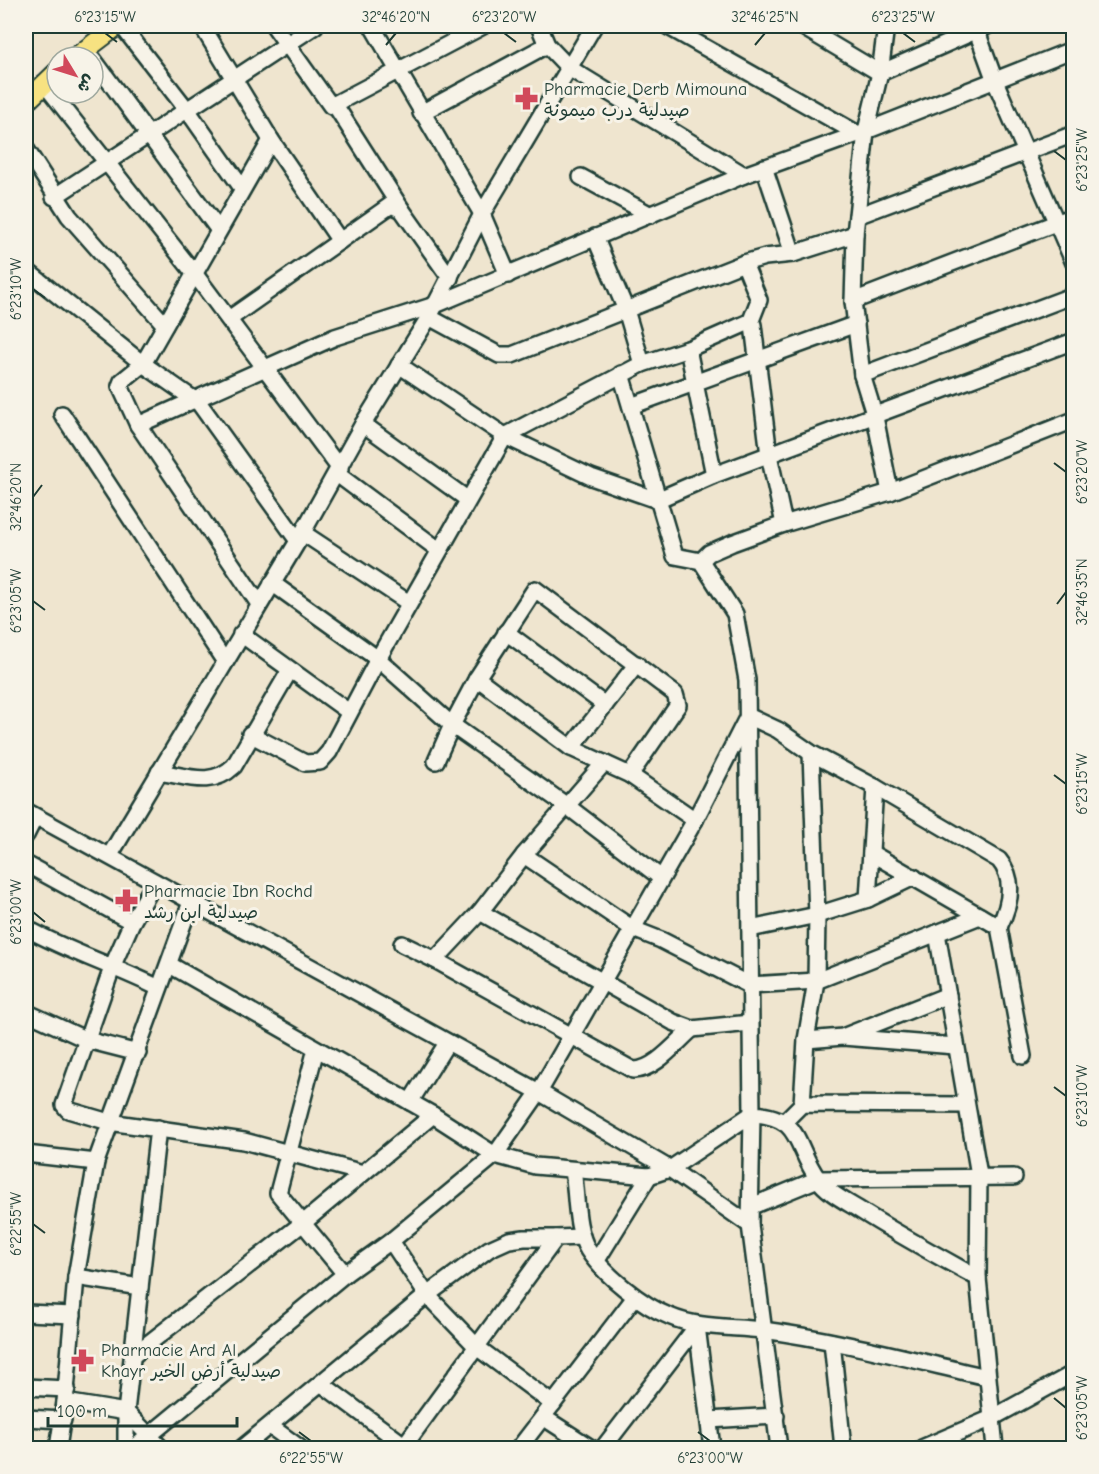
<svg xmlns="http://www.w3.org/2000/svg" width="1099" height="1474" font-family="'Comic Neue','Playpen Sans Arabic',sans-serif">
<rect width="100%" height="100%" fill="#efe5cf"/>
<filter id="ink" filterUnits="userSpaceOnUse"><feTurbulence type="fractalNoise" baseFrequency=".0167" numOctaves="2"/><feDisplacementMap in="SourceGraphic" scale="12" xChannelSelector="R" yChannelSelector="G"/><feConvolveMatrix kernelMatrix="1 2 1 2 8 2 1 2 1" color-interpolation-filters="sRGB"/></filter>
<g filter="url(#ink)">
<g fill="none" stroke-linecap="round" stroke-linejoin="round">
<defs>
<g id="minor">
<polyline points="122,26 188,111 242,188"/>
<polyline points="202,26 271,140 340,241"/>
<polyline points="274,26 331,106 483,26"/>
<polyline points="372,26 482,214 508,275"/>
<polyline points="539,26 547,45 569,68 744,175"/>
<polyline points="667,26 858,134"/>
<polyline points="801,26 880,73 987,26"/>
<polyline points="886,26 880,73 866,131 855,234 853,301 862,375 875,417 890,492"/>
<polyline points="975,26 995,81 1074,263"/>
<polyline points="93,59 218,229"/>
<polyline points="44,83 194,273 340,469"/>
<polyline points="335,105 402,210"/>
<polyline points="421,113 547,45"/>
<polyline points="26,149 69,216 165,325"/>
<polyline points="764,167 793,254"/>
<polyline points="581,177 651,215"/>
<polyline points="54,197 315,26"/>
<polyline points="857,216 1074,134"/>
<polyline points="595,237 626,310 642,364 688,349 747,323 753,325 769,455 784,524"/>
<polyline points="744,263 759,300 750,323"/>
<polyline points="26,270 143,364 199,403 298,541"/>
<polyline points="853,301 1074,216"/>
<polyline points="429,317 499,355 512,355 744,263 765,257 793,254 855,234"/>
<polyline points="229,319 391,205 402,210 450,278"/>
<polyline points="688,349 714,475"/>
<polyline points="399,365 505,436 591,477 657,500 714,475 1074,341"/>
<path d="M 621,374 L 675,556 L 701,561 L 735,614 L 747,680 L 752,1114 C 803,1116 794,1146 818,1179 C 827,1192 845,1201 858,1209 C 897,1234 938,1256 978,1278"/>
<polyline points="862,375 1074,295"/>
<polyline points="631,406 856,324"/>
<polyline points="62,414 225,662"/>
<polyline points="363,424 467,499"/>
<polyline points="138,425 335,337 435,305 744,175 866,131 1074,49"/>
<polyline points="337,474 439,550"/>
<polyline points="303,533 409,603"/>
<polyline points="701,561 709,553 732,543 784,524 890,492 1074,420"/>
<polyline points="272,583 378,659 452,725 567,806 660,877"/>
<polyline points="259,604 138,425 120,386 122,381 143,364 271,140"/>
<polyline points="506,632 605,705"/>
<polyline points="241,634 349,712"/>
<polyline points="477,678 571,748 630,775 695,820"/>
<polyline points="250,734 305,763 320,762 329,752 378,659 505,436 642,364"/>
<polyline points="571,748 637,664"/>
<polyline points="436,761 452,725 477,678 535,589 675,694 678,705 630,775"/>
<path d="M 159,772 C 187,776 211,788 234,766 L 290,670"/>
<polyline points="26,811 539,1092 670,1169 750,1225"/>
<polyline points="26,835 35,817"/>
<polyline points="871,853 999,927 1023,1056"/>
<polyline points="110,855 298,541 363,424 429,317 482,214 594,26"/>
<polyline points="524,855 633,929 661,940 749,985 816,981 980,916"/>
<polyline points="26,864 132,922"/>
<polyline points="155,882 132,922 113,965 64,1105 68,1110 109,1122 244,1141 363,1173"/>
<polyline points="868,899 914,877"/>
<polyline points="480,912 524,855 604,763"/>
<path d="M 26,928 C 69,952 115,966 159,988"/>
<polyline points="750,929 817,915 868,899 875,787"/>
<polyline points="937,933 979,1175 978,1278 995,1448"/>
<path d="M 402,944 L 435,960 L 633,1070 C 654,1071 677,1042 692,1029"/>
<polyline points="435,960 480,912 673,1022 692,1029 750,1023"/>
<polyline points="170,965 433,1115 495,1155 535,1166 649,1176 670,1169 752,1114 750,1225 779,1448"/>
<polyline points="26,1012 87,1040 138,1053"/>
<polyline points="845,1036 948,995"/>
<polyline points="806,1040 843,1037 955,1046"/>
<polyline points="316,1049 278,1193 345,1274"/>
<polyline points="410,1102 447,1043"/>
<polyline points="802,1104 806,1040 816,981 817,915 811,753"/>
<polyline points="785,1121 802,1104 966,1105"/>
<polyline points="26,1154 96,1162"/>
<path d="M 573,1170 C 577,1194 575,1229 588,1250 C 603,1274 643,1306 669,1316 C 699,1329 731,1326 763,1330 C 838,1340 913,1360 987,1377"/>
<polyline points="752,1206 818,1179 1014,1177"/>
<polyline points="391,1241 427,1295 478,1348 553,1404"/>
<polyline points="597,1260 649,1176"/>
<polyline points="76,1277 140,1287"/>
<polyline points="26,1313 73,1315"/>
<polyline points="697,1326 712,1448"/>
<polyline points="832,1342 843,1448"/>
<polyline points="135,1354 303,1223 433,1115"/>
<polyline points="322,1384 408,1448"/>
<polyline points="26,1387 67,1389"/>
<polyline points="65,1402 126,1412 161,1448"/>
<polyline points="543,1417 591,1448"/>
<polyline points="26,1418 63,1420"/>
<polyline points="709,1420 776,1416"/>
<polyline points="270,1426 300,1448"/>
<polyline points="404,1446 556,1238 582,1237"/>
<polyline points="58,1448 65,1402 76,1277 96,1162 191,902"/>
<polyline points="126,1448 126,1412 158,1128"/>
<path d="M 134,1448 L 345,1274 L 391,1241 L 495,1155 L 539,1092 L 572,1035 L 695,820 L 748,716 L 778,730 L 811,753 L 875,787 L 999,860 C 1016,880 1010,905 999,927"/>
<polyline points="242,1448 427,1295 489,1249 509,1240 524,1238 556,1238"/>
<polyline points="519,1448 635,1297"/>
<polyline points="603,1448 697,1326"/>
<polyline points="922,1448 992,1418 1074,1373"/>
</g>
<g id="major">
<polyline points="76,57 117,26"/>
<polyline points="26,102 57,72"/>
</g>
</defs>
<use href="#minor" stroke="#1f3d34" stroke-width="20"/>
<use href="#major" stroke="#1f3d34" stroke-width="22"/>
<use href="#minor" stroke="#f7f3e8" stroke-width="15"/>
<use href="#major" stroke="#f7e281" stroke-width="18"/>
</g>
</g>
<path fill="none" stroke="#1f3d34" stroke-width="2" d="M 105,33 L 117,42M 504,33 L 516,42M 903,33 L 915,42M 386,45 L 396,33M 755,45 L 765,33M 1054,151 L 1066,160M 33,289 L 45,298M 1054,463 L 1066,472M 33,497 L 42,485M 33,601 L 45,610M 1057,604 L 1066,592M 1054,775 L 1066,784M 33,912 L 45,922M 1054,1087 L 1066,1096M 33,1224 L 45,1233M 1054,1398 L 1066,1408M 299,1432 L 311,1441M 698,1432 L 710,1441"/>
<defs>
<symbol id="pharmacy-bare" viewBox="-9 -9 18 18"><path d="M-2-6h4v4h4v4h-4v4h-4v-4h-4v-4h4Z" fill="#d1495b" stroke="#f7f3e8" stroke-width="2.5" paint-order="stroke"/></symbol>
</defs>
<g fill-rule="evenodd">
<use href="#pharmacy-bare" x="510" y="82" width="33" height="33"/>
<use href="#pharmacy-bare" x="110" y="884" width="33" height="33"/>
<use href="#pharmacy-bare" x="66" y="1344" width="33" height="33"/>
</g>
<g text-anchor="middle" stroke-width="6" stroke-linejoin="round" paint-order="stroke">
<g font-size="18" fill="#1f3d34" stroke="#f7f3e8" text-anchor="start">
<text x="544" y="95">Pharmacie Derb Mimouna<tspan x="544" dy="21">صيدلية درب ميمونة</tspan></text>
<text x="144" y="897">Pharmacie Ibn Rochd<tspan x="144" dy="21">صيدلية ابن رشد</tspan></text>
<text x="101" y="1356">Pharmacie Ard Al<tspan x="101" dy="21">Khayr صيدلية أرض الخير</tspan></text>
</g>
</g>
<rect width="1099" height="1474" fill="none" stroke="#f7f3e8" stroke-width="66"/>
<g transform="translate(75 75) rotate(128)"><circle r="28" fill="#f7f3e8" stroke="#a1aaa0" stroke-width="1.5"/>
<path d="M0-4.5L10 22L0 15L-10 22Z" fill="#d1495b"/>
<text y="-9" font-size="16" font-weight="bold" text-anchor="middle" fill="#1f3d34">ش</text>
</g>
<path d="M48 1417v9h189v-9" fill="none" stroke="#1f3d34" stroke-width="3"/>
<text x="57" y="1417" font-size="18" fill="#1f3d34" stroke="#f7f3e8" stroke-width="4.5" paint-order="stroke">100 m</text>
<rect x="33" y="33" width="1033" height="1408" fill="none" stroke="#1f3d34" stroke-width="2"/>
<g font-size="15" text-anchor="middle" fill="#1f3d34">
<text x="105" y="22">6°23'15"W</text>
<text x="396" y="22">32°46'20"N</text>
<text x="504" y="22">6°23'20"W</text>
<text x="765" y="22">32°46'25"N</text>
<text x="903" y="22">6°23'25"W</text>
<text transform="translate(1082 160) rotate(-90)" y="5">6°23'25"W</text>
<text transform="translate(16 289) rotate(-90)" y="5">6°23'10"W</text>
<text transform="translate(1082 472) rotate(-90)" y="5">6°23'20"W</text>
<text transform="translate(16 497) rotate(-90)" y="5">32°46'20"N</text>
<text transform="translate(1082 592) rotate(-90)" y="5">32°46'35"N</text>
<text transform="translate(16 601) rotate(-90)" y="5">6°23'05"W</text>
<text transform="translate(1082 784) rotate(-90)" y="5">6°23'15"W</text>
<text transform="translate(16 912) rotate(-90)" y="5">6°23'00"W</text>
<text transform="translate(1082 1096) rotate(-90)" y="5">6°23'10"W</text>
<text transform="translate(16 1224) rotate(-90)" y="5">6°22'55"W</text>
<text transform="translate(1082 1408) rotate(-90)" y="5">6°23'05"W</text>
<text x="311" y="1463">6°22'55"W</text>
<text x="710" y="1463">6°23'00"W</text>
</g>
</svg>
